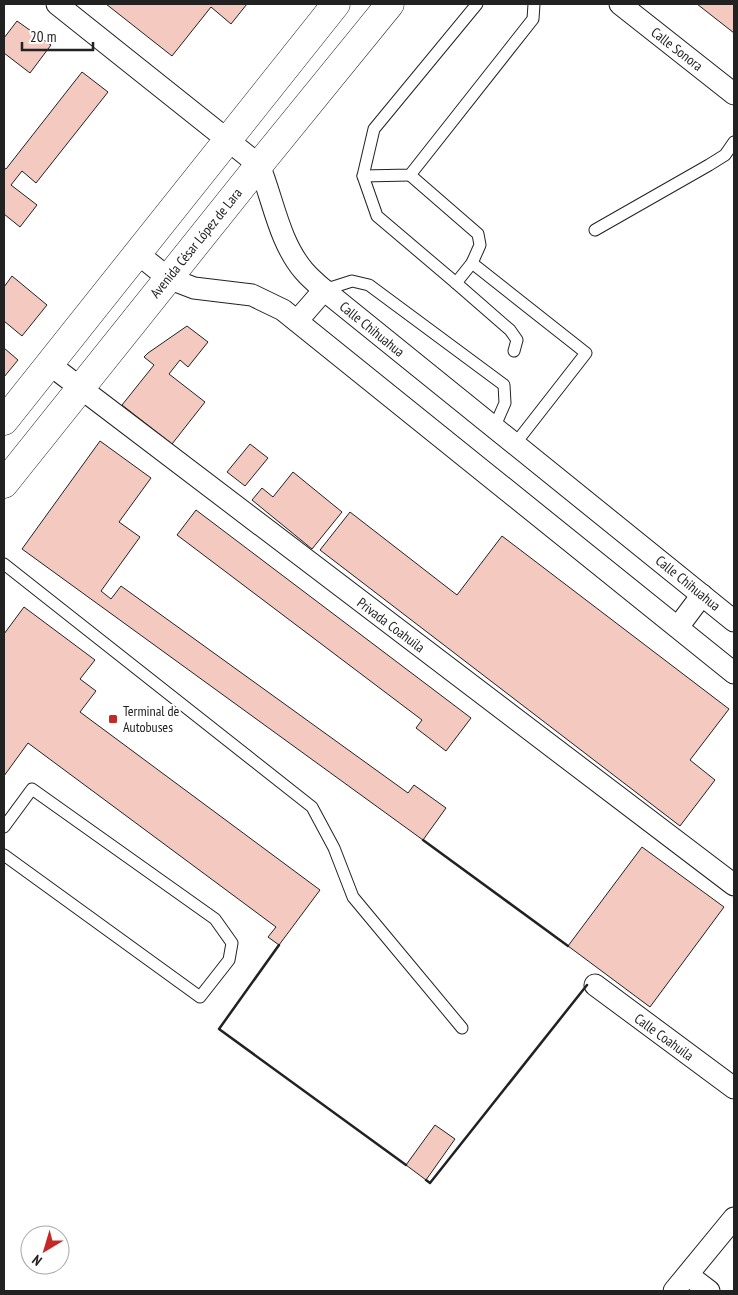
<svg xmlns="http://www.w3.org/2000/svg" width="738" height="1295" font-family="'PT Sans Narrow',sans-serif">
<rect width="100%" height="100%" fill="#fff"/>
<g fill="#f3c9c0" stroke="#222">
<polygon points="106,4 247,4 231,24 211,7 172,56"/>
<polygon points="697,4 734,4 734,33"/>
<polygon points="17,21 51,45 30,73 4,53 4,38"/>
<polygon points="82,72 108,92 36,183 22,171 11,185 37,205 20,227 4,214 4,168 6,169"/>
<polygon points="12,276 47,305 22,336 4,321 4,287"/>
<polygon points="187,326 208,342 188,367 180,360 169,374 205,402 172,444 122,405 154,365 144,357 148,353"/>
<polygon points="4,348 18,360 4,377"/>
<polygon points="100,441 151,478 119,522 140,537 101,591 111,599 121,586 408,793 414,785 446,808 423,840 22,549"/>
<polygon points="250,444 268,458 245,486 227,472"/>
<polygon points="293,472 342,512 312,549 252,500 262,488 273,497"/>
<polygon points="196,510 471,718 446,751 416,728 422,720 177,535"/>
<polygon points="350,512 457,595 502,536 729,709 690,760 715,780 680,826 320,550"/>
<polygon points="24,607 95,660 80,679 96,691 80,712 320,890 279,945 268,937 276,927 28,743 4,776 4,634"/>
<polygon points="642,847 724,907 650,1007 568,946"/>
<polygon points="435,1125 455,1139 426,1180 406,1165"/>
</g>
<g fill="none" stroke-linecap="round" stroke-linejoin="round">
<defs>
<g id="service">
<polyline points="477,4 374,129 363,176 377,216 456,283 472,263 586,353 515,444"/>
<polyline points="410,175 478,234 480,245 472,263"/>
<polyline points="363,176 410,175 533,19 534,4"/>
<polyline points="595,230 709,165 725,155 734,142"/>
<polyline points="456,283 510,330 517,340 514,351"/>
<polyline points="324,290 352,281 369,285 504,385 505,403 494,428"/>
<polyline points="4,564 312,807 334,848 353,897 462,1028"/>
<polyline points="4,827 32,789 215,919 232,943 229,960 200,997 4,855"/>
</g>
<g id="minor">
<path d="M 57,4 L 259,165 C 273,199 279,242 304,271 C 310,278 317,284 324,290 L 734,621"/>
<polyline points="620,4 734,94"/>
<polyline points="137,253 168,278 194,288 252,295 283,310 734,673"/>
<polyline points="297,321 324,290"/>
<polyline points="49,364 734,885"/>
<polyline points="678,627 702,595"/>
<polyline points="595,985 734,1088"/>
<polyline points="688,1275 709,1291"/>
<polyline points="674,1291 734,1218"/>
</g>
<g id="primary">
<polyline points="4,421 336,4"/>
<polyline points="4,484 259,165 390,4"/>
</g>
</defs>
<use href="#service" stroke="#222" stroke-width="13"/>
<use href="#minor" stroke="#222" stroke-width="23"/>
<use href="#primary" stroke="#222" stroke-width="29"/>
<use href="#service" stroke="#fff" stroke-width="11"/>
<use href="#minor" stroke="#fff" stroke-width="21"/>
<use href="#primary" stroke="#fff" stroke-width="28"/>
<g stroke="#222" stroke-width="2.5">
<polyline points="423,840 568,946"/>
<polyline points="279,945 219,1029 406,1165"/>
<polyline points="426,1180 430,1183 587,985"/>
</g>
</g>
<rect fill="#c62828" stroke="#fff" stroke-width="2" x="108" y="714" width="10" height="10" rx="2.5"/>
<g text-anchor="middle" stroke-width="4" stroke-linejoin="round" paint-order="stroke">
<g font-size="14" fill="#222" stroke="#fff">
<text transform="translate(677 49) rotate(38)" y="5">Calle Sonora</text>
<text transform="translate(196 243) rotate(-51)" y="5">Avenida César López de Lara</text>
<text transform="translate(372 329) rotate(39)" y="5">Calle Chihuahua</text>
<text transform="translate(688 583) rotate(39)" y="5">Calle Chihuahua</text>
<text transform="translate(391 625) rotate(37)" y="5">Privada Coahuila</text>
<text transform="translate(664 1037) rotate(36)" y="5">Calle Coahuila</text>
</g>
<g font-size="14" fill="#222" stroke="#fff" text-anchor="start">
<text x="123" y="716">Terminal de<tspan x="123" dy="16">Autobuses</tspan></text>
</g>
</g>
<rect width="738" height="1295" fill="none" stroke="#222222" stroke-width="10"/>
<g transform="translate(45 1250) rotate(218)"><circle r="24" fill="#ffffff" stroke="#a7a7a7"/>
<path d="M0-4L9 19L0 12L-9 19Z" fill="#c62828"/>
<text y="-8" font-size="14" font-weight="bold" text-anchor="middle" fill="#222222">N</text>
</g>
<path d="M22 42v8h71v-8" fill="none" stroke="#222222" stroke-width="2.5"/>
<text x="30" y="42" font-size="15" fill="#222222" stroke="#ffffff" stroke-width="4" paint-order="stroke">20 m</text>
</svg>
